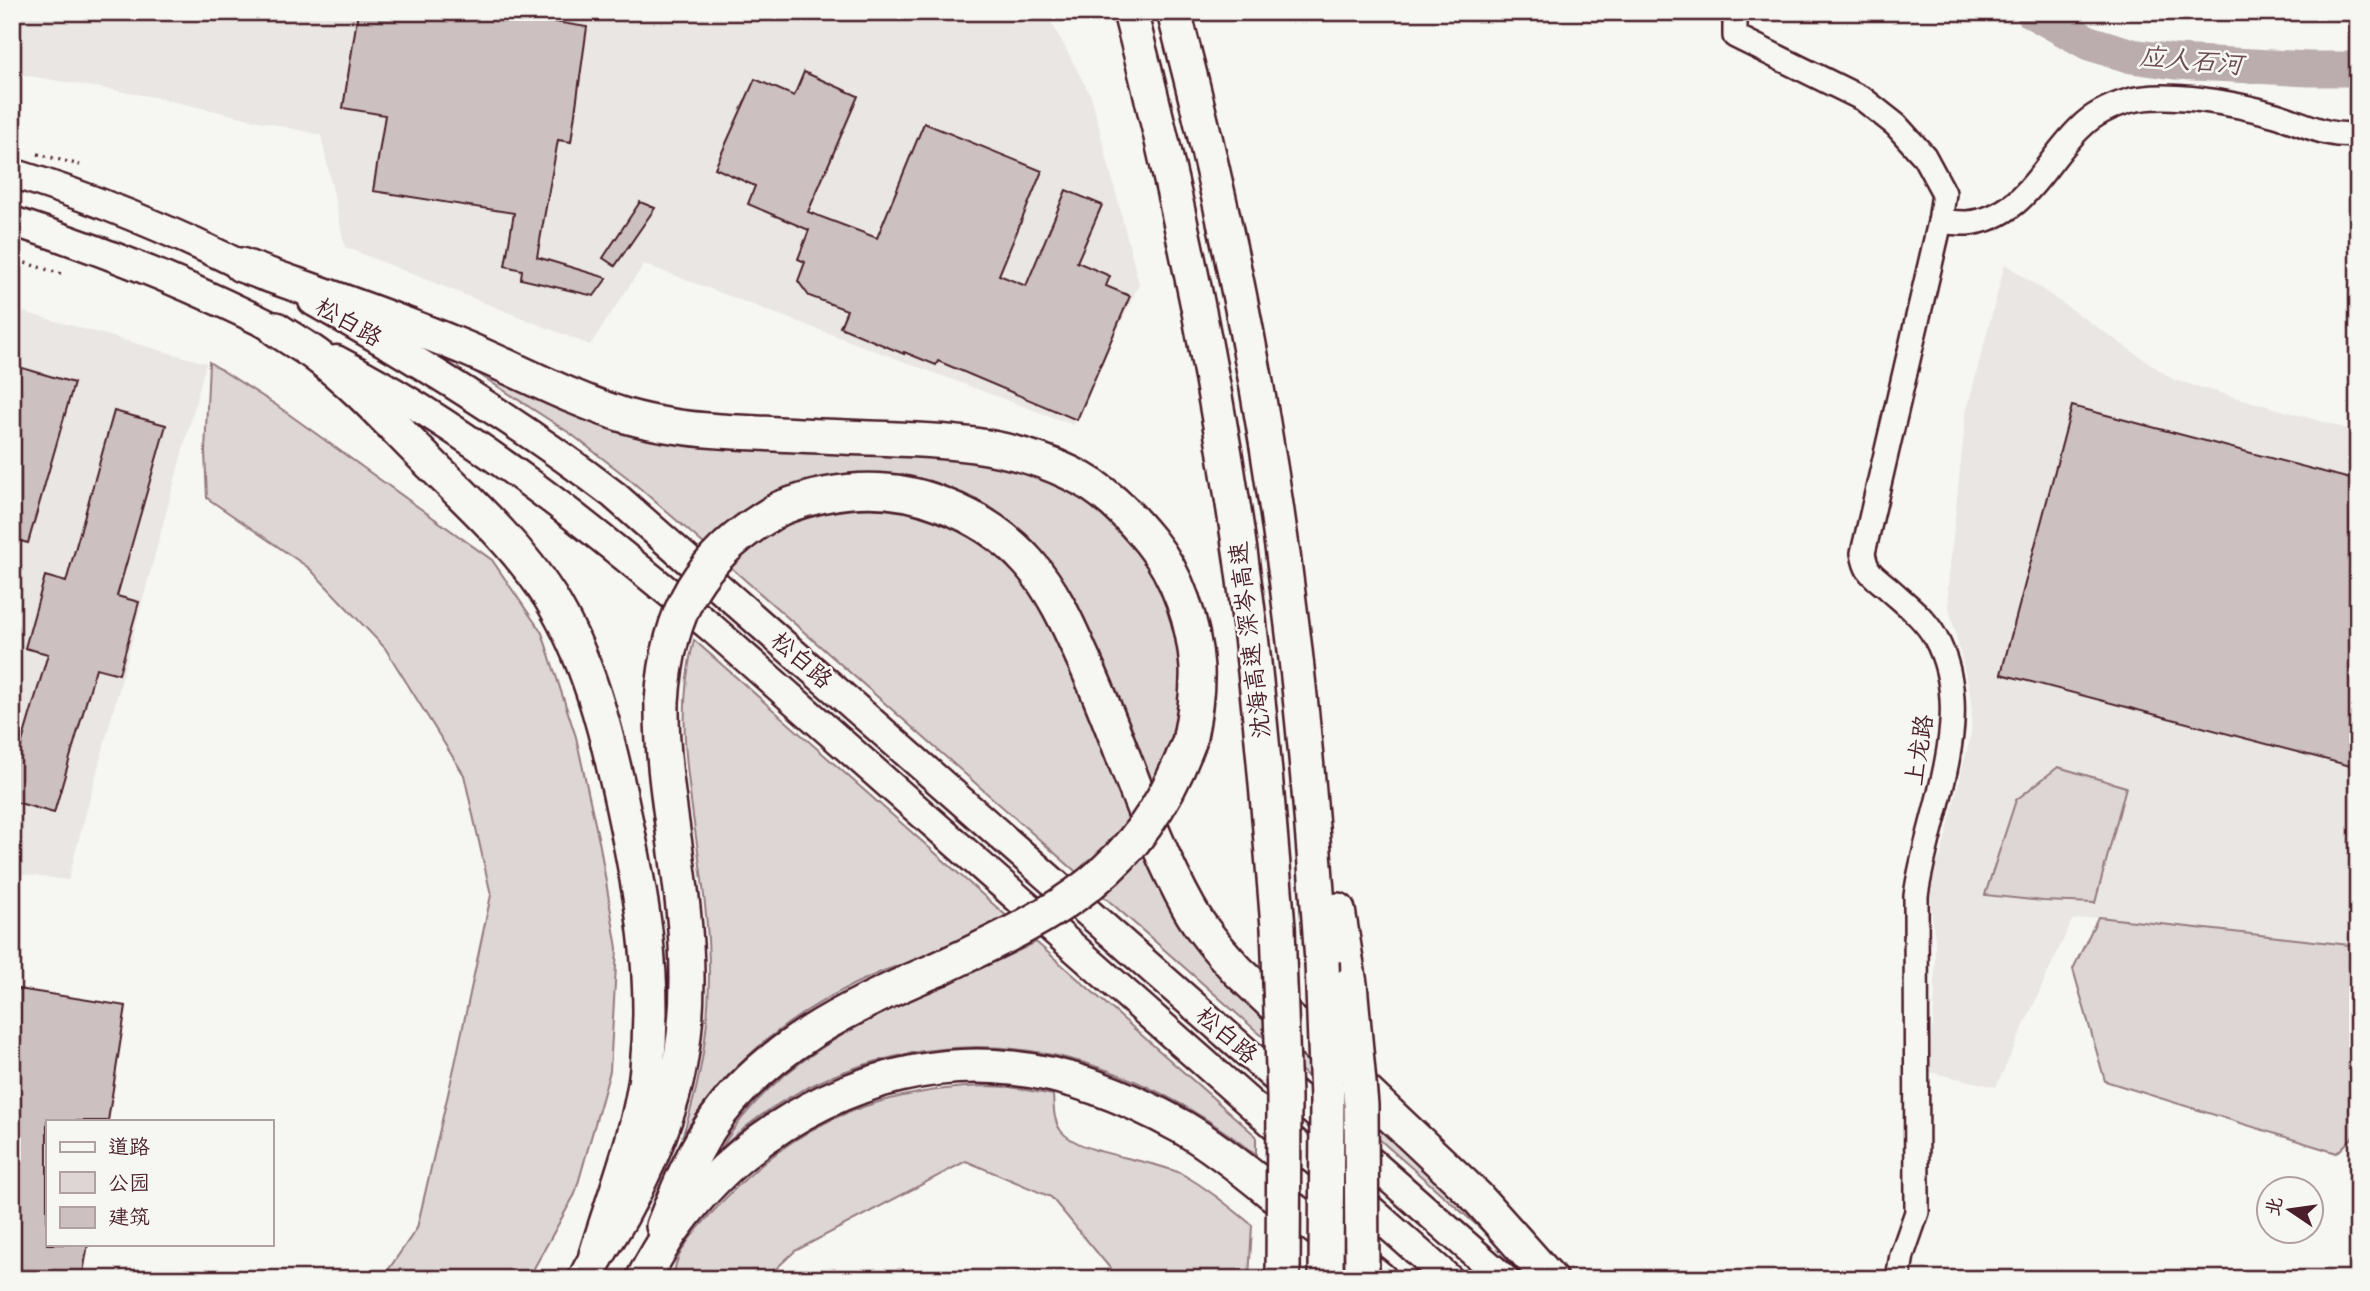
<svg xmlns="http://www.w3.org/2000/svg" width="2370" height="1291" font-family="'Balsamiq Sans','LXGW WenKai TC',sans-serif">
<rect width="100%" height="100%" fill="#f6f6f2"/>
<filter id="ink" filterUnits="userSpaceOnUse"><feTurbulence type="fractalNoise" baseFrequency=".0143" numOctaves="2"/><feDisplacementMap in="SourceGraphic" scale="14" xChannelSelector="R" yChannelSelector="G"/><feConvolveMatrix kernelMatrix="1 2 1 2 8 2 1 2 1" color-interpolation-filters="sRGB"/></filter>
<g filter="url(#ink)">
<g fill="#e9e6e3">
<polygon points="12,12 1046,12 1091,96 1139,284 1073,425 644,264 590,345 345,247 321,135 154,97 12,73"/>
<polygon points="2005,264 2174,380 2348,429 2358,423 2358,946 2098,917 2072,920 1996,1087 1925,1071 1933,1025 1935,991 1935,942 1929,890 1931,875 1941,855 1971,734 1972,701 1949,607 1948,586 1966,413"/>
<polygon points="12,309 206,363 68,880 12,873"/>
</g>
<g fill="#ddd6d5" stroke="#947a80" stroke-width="2">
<polygon points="443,351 544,401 947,456 1027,472 1062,486 1093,505 1121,530 1145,559 1163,591 1175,627 1182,663 1181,701 1175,738 1153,789 1102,663 971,500 755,505 736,517 705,545 628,478 571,434"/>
<polygon points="209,362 276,405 492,560 542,633 576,737 600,846 617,948 610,1071 575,1194 528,1279 382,1279 417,1228 455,1064 491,895 464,775 385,648 309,568 207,498 205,452"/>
<path d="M 881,505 C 972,521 1011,552 1055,632 L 1159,882 L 1506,1251 L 728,565 C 769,520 822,507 881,505 Z"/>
<path d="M 694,640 L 1010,919 C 984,931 958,945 932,955 C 915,962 897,965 881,972 C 800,1006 727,1061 682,1137 C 708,1063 714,983 705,905 C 696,817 671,728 694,640 Z"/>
<polygon points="2058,767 2126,787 2095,903 2043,901 1985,895 2016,800"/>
<polygon points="2098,917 2358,946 2358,1132 2337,1153 2105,1081 2073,969"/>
<path d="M 1036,942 L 1256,1136 L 1256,1155 C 1198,1109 1130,1072 1058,1056 C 939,1029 807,1065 720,1150 C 786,1036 925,999 1036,942 Z"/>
<path d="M 984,1086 L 1010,1087 L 1053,1095 C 1054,1108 1053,1120 1061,1131 C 1080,1155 1153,1159 1182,1174 C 1207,1188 1230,1207 1252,1225 L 1249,1279 L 1119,1279 L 1051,1197 L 966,1161 L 795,1251 L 765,1279 L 674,1279 C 673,1254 693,1234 709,1216 C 787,1127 866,1091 984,1086 Z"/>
</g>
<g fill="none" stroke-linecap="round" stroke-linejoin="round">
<polyline stroke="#bbadae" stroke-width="35" points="2033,12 2089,43 2132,56 2175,62 2309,69 2358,69"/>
</g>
<g fill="#ccc1c0" stroke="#4a1f2b" stroke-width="2">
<polygon points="358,12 492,12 587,27 571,142 558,140 537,257 607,278 594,296 521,279 522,270 505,266 514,213 373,191 385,115 343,108"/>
<polygon points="804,72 858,96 808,212 877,238 924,123 1042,171 999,275 1026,286 1066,190 1102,205 1077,262 1110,276 1106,286 1130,296 1077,420 938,361 936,365 904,352 904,354 840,327 847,310 809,296 798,281 805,262 798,259 809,230 748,204 755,186 715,168 755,79 794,96"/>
<polygon points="640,202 655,208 615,266 603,258"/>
<polygon points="12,365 74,383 28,543 12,539"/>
<polygon points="2072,406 2358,481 2358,768 2001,674"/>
<polygon points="114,411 166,425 117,596 139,602 119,674 96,668 54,813 12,801 12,776 48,654 25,648 45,576 66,582"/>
<polygon points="12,988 126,1006 108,1121 47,1121 47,1244 88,1244 82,1279 12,1279"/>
</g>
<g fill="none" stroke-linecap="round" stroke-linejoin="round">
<defs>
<g id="minor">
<path d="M 1735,12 L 1735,36 L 1863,99 L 1896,125 L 1924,156 L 1944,193 L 1940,222 L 1863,553 C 1864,558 1865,564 1868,569 C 1871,575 1881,582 1887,587 C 1903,602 1924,617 1935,637 C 1979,716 1927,814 1916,896 L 1917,1212 L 1902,1255 L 1898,1279"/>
<path d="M 1940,222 C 1949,222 1958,223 1967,223 C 2026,218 2044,161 2082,126 C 2094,114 2112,106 2128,101 C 2166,90 2238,104 2276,115 C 2300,122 2332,140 2358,133"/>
</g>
<g id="major">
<path d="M 12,173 C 98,199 182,235 261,275"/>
<path d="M 12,221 C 109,252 204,291 294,338"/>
<path d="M 313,301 C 418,360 519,422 614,495 L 1504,1279"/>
<path d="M 336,360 C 474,432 594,530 713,629 L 1449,1279"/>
</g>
<g id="highway">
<path d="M 1130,12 C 1177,192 1215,374 1241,558 C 1258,680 1268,803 1278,927"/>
<path d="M 1174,12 C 1225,208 1266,408 1290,609 C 1305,726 1314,844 1322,962"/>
<path d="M 241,265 C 313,291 385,315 455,344 C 513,367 567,398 626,416 C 657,425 689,429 720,431 C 770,434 819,436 869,438 C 937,440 1007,442 1070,473 C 1103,488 1128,514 1150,541 C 1178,575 1194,624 1197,668 C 1198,693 1194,718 1189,742"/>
<path d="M 276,329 C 289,338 304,346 316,355 C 359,387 395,429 433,466 C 476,508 518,547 550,597 C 588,658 606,730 621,799 C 641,892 657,973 647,1069 C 640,1132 614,1195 596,1255"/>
<path d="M 781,508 C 833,488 888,483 941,504 C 973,516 1005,536 1028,562 C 1052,589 1067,622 1081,654 C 1120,736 1145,829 1189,908 C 1202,931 1220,951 1238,971 L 1476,1196 L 1550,1279"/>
<polyline points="1338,910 1350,984"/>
<path d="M 663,1226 C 676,1193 690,1159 709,1129 C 762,1048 852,1005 938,969"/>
<path d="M 585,1279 C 596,1256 610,1236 622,1215 C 641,1181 657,1145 669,1108 C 689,1045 690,973 683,908 C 676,839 661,772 662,702"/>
<path d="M 643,1279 C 653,1261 664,1241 676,1225 C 753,1120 882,1054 1012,1068 C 1071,1074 1130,1098 1182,1127 C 1214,1146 1243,1169 1272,1193 C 1308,1221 1344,1250 1380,1279"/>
</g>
</defs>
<use href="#minor" stroke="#4a1f2b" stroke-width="28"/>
<use href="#major" stroke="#4a1f2b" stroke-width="33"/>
<use href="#highway" stroke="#4a1f2b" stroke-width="38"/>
<g stroke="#4a1f2b" stroke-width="3.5" stroke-dasharray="2 5" stroke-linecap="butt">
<polyline points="38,154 80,165"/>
<polyline points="12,259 65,275"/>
</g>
<use href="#minor" stroke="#f6f6f2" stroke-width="23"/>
<use href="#major" stroke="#f6f6f2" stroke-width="28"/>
<use href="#highway" stroke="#f6f6f2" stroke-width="33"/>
<defs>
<g id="highway-bridge">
<path d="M 662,702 C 668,610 699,554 781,508"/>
<polyline points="1278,927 1284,1097 1283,1279"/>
<polyline points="1322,962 1327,1099 1326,1279"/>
<path d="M 938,969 C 1059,912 1139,874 1189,742"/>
<polyline points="1350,984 1361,1105 1362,1279"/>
</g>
</defs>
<use href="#highway-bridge" stroke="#4a1f2b" stroke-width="38" stroke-linecap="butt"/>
<use href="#highway-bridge" stroke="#f6f6f2" stroke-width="33"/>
</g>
</g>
<g text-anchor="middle" stroke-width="5" stroke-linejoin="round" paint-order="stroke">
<g font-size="24" fill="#4a1f2b" stroke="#f6f6f2">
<text transform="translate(349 322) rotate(30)" y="8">松白路</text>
<text transform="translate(1250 640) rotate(-97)" y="8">沈海高速 深岑高速</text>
<text transform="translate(802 660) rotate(41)" y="8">松白路</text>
<text transform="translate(1919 750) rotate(-81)" y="8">上龙路</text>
<text transform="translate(1227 1035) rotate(41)" y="8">松白路</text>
</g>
<g font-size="26" font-style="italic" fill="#6c4a52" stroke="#f6f6f2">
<text transform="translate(2191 60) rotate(5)" y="9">应人石河</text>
</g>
</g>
<rect width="2370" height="1291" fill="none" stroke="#f6f6f2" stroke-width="42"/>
<rect x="21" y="21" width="2328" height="1249" fill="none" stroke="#4a1f2b" stroke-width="2.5" filter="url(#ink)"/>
<rect x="46" y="1120" width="228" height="126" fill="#f6f6f2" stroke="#b1a0a2" stroke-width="2"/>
<rect x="60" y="1142" width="35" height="10" fill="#f6f6f2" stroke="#b1a0a2" stroke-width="2"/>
<text x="108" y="1154" font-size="21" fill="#4a1f2b">道路</text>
<rect x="60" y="1172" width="35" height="21" fill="#ddd6d5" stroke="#b1a0a2" stroke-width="2"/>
<text x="108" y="1190" font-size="21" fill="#4a1f2b">公园</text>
<rect x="60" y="1207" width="35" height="21" fill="#ccc1c0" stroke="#b1a0a2" stroke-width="2"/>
<text x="108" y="1224" font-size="21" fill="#4a1f2b">建筑</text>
<g transform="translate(2290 1210) rotate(283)"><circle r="33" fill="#f6f6f2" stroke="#b1a0a2" stroke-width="2"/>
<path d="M0-5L12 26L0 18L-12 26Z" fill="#4a1f2b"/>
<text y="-10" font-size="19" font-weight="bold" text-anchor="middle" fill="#4a1f2b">北</text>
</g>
</svg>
